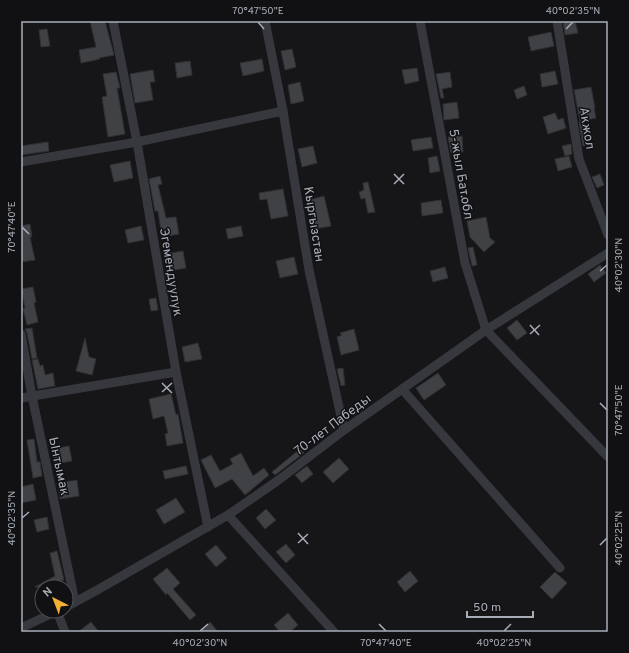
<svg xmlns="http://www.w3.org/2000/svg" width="629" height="653" font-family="Overpass,sans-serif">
<rect width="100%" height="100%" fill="#161618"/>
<g fill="#404145" stroke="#303034">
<polygon points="90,21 105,21 114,55 99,58 100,59 81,63 79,50 96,47"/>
<polygon points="563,21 575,21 578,33 565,35"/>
<polygon points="47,29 50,46 41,47 39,30"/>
<polygon points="551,32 554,46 531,51 528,37"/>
<polygon points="292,49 296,67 285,70 281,51"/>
<polygon points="262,59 264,71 243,76 240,63"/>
<polygon points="190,61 192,75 177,78 175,63"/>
<polygon points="417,68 419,81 405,84 402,70"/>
<polygon points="153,70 155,82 150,82 153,100 135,103 130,74"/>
<polygon points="555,71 558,84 542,87 540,74"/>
<polygon points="116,72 120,88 117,88 125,134 108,137 102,97 107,96 103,74"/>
<polygon points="450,72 452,87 442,89 444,98 441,98 436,74"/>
<polygon points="300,82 304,101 291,104 288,85"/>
<polygon points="524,86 527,95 517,99 514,90"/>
<polygon points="591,87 595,108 594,108 596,118 580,121 574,90"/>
<polygon points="457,102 459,118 444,120 443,104"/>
<polygon points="555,113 558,120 563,118 566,128 548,134 543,117"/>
<polygon points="584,121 589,145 583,146 579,122"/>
<polygon points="462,136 463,152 451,153 448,137"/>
<polygon points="431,137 433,148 413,151 411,140"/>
<polygon points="48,142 49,151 21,155 21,146"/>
<polygon points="571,144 572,154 565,156 562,146"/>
<polygon points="313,146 317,163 302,167 298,149"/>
<polygon points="437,156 440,171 430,173 428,158"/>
<polygon points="569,156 572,167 558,171 555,159"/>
<polygon points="130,161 133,178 114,182 110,165"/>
<polygon points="600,174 604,185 597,188 592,177"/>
<polygon points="160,176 162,184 158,185 166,218 176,217 179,234 162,237 158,211 155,211 149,179"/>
<polygon points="368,182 375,212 368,213 365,198 361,199 359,192 364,190 363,183"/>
<polygon points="283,189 288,216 271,219 267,199 260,200 259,193"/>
<polygon points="324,196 331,226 315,229 309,200"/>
<polygon points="441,200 443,213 422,216 421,203"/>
<polygon points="486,217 490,238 495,242 484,252 470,237 467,221"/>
<polygon points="30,224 32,237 30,237 35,260 21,262 21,226"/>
<polygon points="141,226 144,240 128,243 125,230"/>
<polygon points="241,226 243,236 228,239 226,229"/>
<polygon points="473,247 477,265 472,266 468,248"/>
<polygon points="183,251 186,268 169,271 166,254"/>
<polygon points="294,257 298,274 280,278 276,261"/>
<polygon points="600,265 606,273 594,282 588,274"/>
<polygon points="445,267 448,278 433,282 430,271"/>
<polygon points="33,287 36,302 34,303 38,322 27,325 23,309 25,308 21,289"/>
<polygon points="156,298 158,310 151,311 149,299"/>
<polygon points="517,320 527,333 517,340 507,328"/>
<polygon points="32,328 37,358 32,359 27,333 25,329"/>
<polygon points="354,329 359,350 341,355 337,337 342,335 340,333"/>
<polygon points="85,338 89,357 96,359 92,375 76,371"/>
<polygon points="198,343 202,359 185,362 182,347"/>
<polygon points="38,359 40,366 43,365 45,375 53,373 55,386 38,389 32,360"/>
<polygon points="343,368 345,385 341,386 337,369"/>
<polygon points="438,373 446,385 424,400 416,388"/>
<polygon points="171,394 176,415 178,414 183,443 167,446 165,434 168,433 164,416 153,419 149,399"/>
<polygon points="34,439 37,462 40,462 42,476 33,478 27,440"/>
<polygon points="69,446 72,461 55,464 52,449"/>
<polygon points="300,449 304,453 275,475 272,472"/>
<polygon points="241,453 253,476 264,468 269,475 245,495 232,479 215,488 201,460 211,455 220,471 233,464 230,459"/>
<polygon points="339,458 349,469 333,483 323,472"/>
<polygon points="186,466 188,474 165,479 163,471"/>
<polygon points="307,466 313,474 302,483 295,475"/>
<polygon points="77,480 79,496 60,499 58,483"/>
<polygon points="33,484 36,500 21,503 21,487"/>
<polygon points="176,498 185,512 164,524 156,510"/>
<polygon points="266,509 276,520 265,529 256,518"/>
<polygon points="47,517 49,529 37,532 34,520"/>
<polygon points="286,544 295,555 286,563 276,552"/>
<polygon points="216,545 227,558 216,567 205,554"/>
<polygon points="57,551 64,580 55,582 58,587 35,587 55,576 50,553"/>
<polygon points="167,568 180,583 173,589 196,615 190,620 167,593 166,595 153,579"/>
<polygon points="410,571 418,581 405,592 397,582"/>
<polygon points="555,572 567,583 552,599 540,587"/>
<polygon points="288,613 298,625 290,632 280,632 274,625"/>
<polygon points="91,622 99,632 78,632"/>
<polygon points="210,622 218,632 199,632"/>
</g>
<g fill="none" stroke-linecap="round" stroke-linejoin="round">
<g stroke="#37383d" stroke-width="9">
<polyline points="113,21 137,142 176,372 208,527"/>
<polyline points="265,21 283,111 309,270 344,430"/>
<polyline points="420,21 465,263 486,330 608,457"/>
<polyline points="557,21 579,159 608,235"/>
<polyline points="21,162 137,142 283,111"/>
<polyline points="21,334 32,396 75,602"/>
<polyline points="402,389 560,568"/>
<polyline points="21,398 176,372"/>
<polyline points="228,515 334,632"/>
<polyline points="66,607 99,589 228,515 280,479 344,430 486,330 608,253"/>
<polyline points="57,611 65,632"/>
<polyline points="21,628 57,611"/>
</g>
</g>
<path fill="none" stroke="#a8adb8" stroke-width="1.5" d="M 258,22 L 264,29M 566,29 L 573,22M 394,174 L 404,184M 394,184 L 404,174M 22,227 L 29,234M 600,271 L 607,265M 530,325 L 539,335M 530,334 L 540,325M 162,383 L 172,393M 162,392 L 172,383M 600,403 L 607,410M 22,518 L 29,512M 298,533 L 308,544M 298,543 L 308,534M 600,545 L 607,538M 379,624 L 386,631M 200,631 L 208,624M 504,631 L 511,624"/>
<g text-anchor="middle" stroke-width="3" stroke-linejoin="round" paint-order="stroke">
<g font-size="13" fill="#a8adb8" stroke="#111113">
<text transform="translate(588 128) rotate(81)" y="5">Акжол</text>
<text transform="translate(462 174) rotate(80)" y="5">5-жыл Бат.обл</text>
<text transform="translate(315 224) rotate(81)" y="5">Кыргызстан</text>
<text transform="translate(172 272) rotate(81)" y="5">Эгемендуулук</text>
<text transform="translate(332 424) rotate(-37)" y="5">70-лет Пабеды</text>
<text transform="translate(60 466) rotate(78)" y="5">Ынтымак</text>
</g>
</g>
<rect width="629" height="653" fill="none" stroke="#111113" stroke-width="44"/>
<g transform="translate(54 599) rotate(318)"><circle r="19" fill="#111113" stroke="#4d4f55"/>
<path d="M0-3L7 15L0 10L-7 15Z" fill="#f2b134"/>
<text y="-6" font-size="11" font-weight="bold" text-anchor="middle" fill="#a8adb8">N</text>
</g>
<path d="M467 611v6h66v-6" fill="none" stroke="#a8adb8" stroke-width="2"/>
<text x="473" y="611" font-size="12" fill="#a8adb8" stroke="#111113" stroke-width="3" paint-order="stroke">50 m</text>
<rect x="22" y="22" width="585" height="609" fill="none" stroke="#a8adb8" stroke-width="1.5"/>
<g font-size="10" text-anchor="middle" fill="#a8adb8">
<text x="258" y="14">70°47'50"E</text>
<text x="573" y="14">40°02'35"N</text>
<text transform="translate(11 227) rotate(-90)" y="4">70°47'40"E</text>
<text transform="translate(618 265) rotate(-90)" y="4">40°02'30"N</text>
<text transform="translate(618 410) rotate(-90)" y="4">70°47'50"E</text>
<text transform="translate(11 518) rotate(-90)" y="4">40°02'35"N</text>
<text transform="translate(618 538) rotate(-90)" y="4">40°02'25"N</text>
<text x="200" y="646">40°02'30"N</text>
<text x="386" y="646">70°47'40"E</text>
<text x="504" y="646">40°02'25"N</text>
</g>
</svg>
